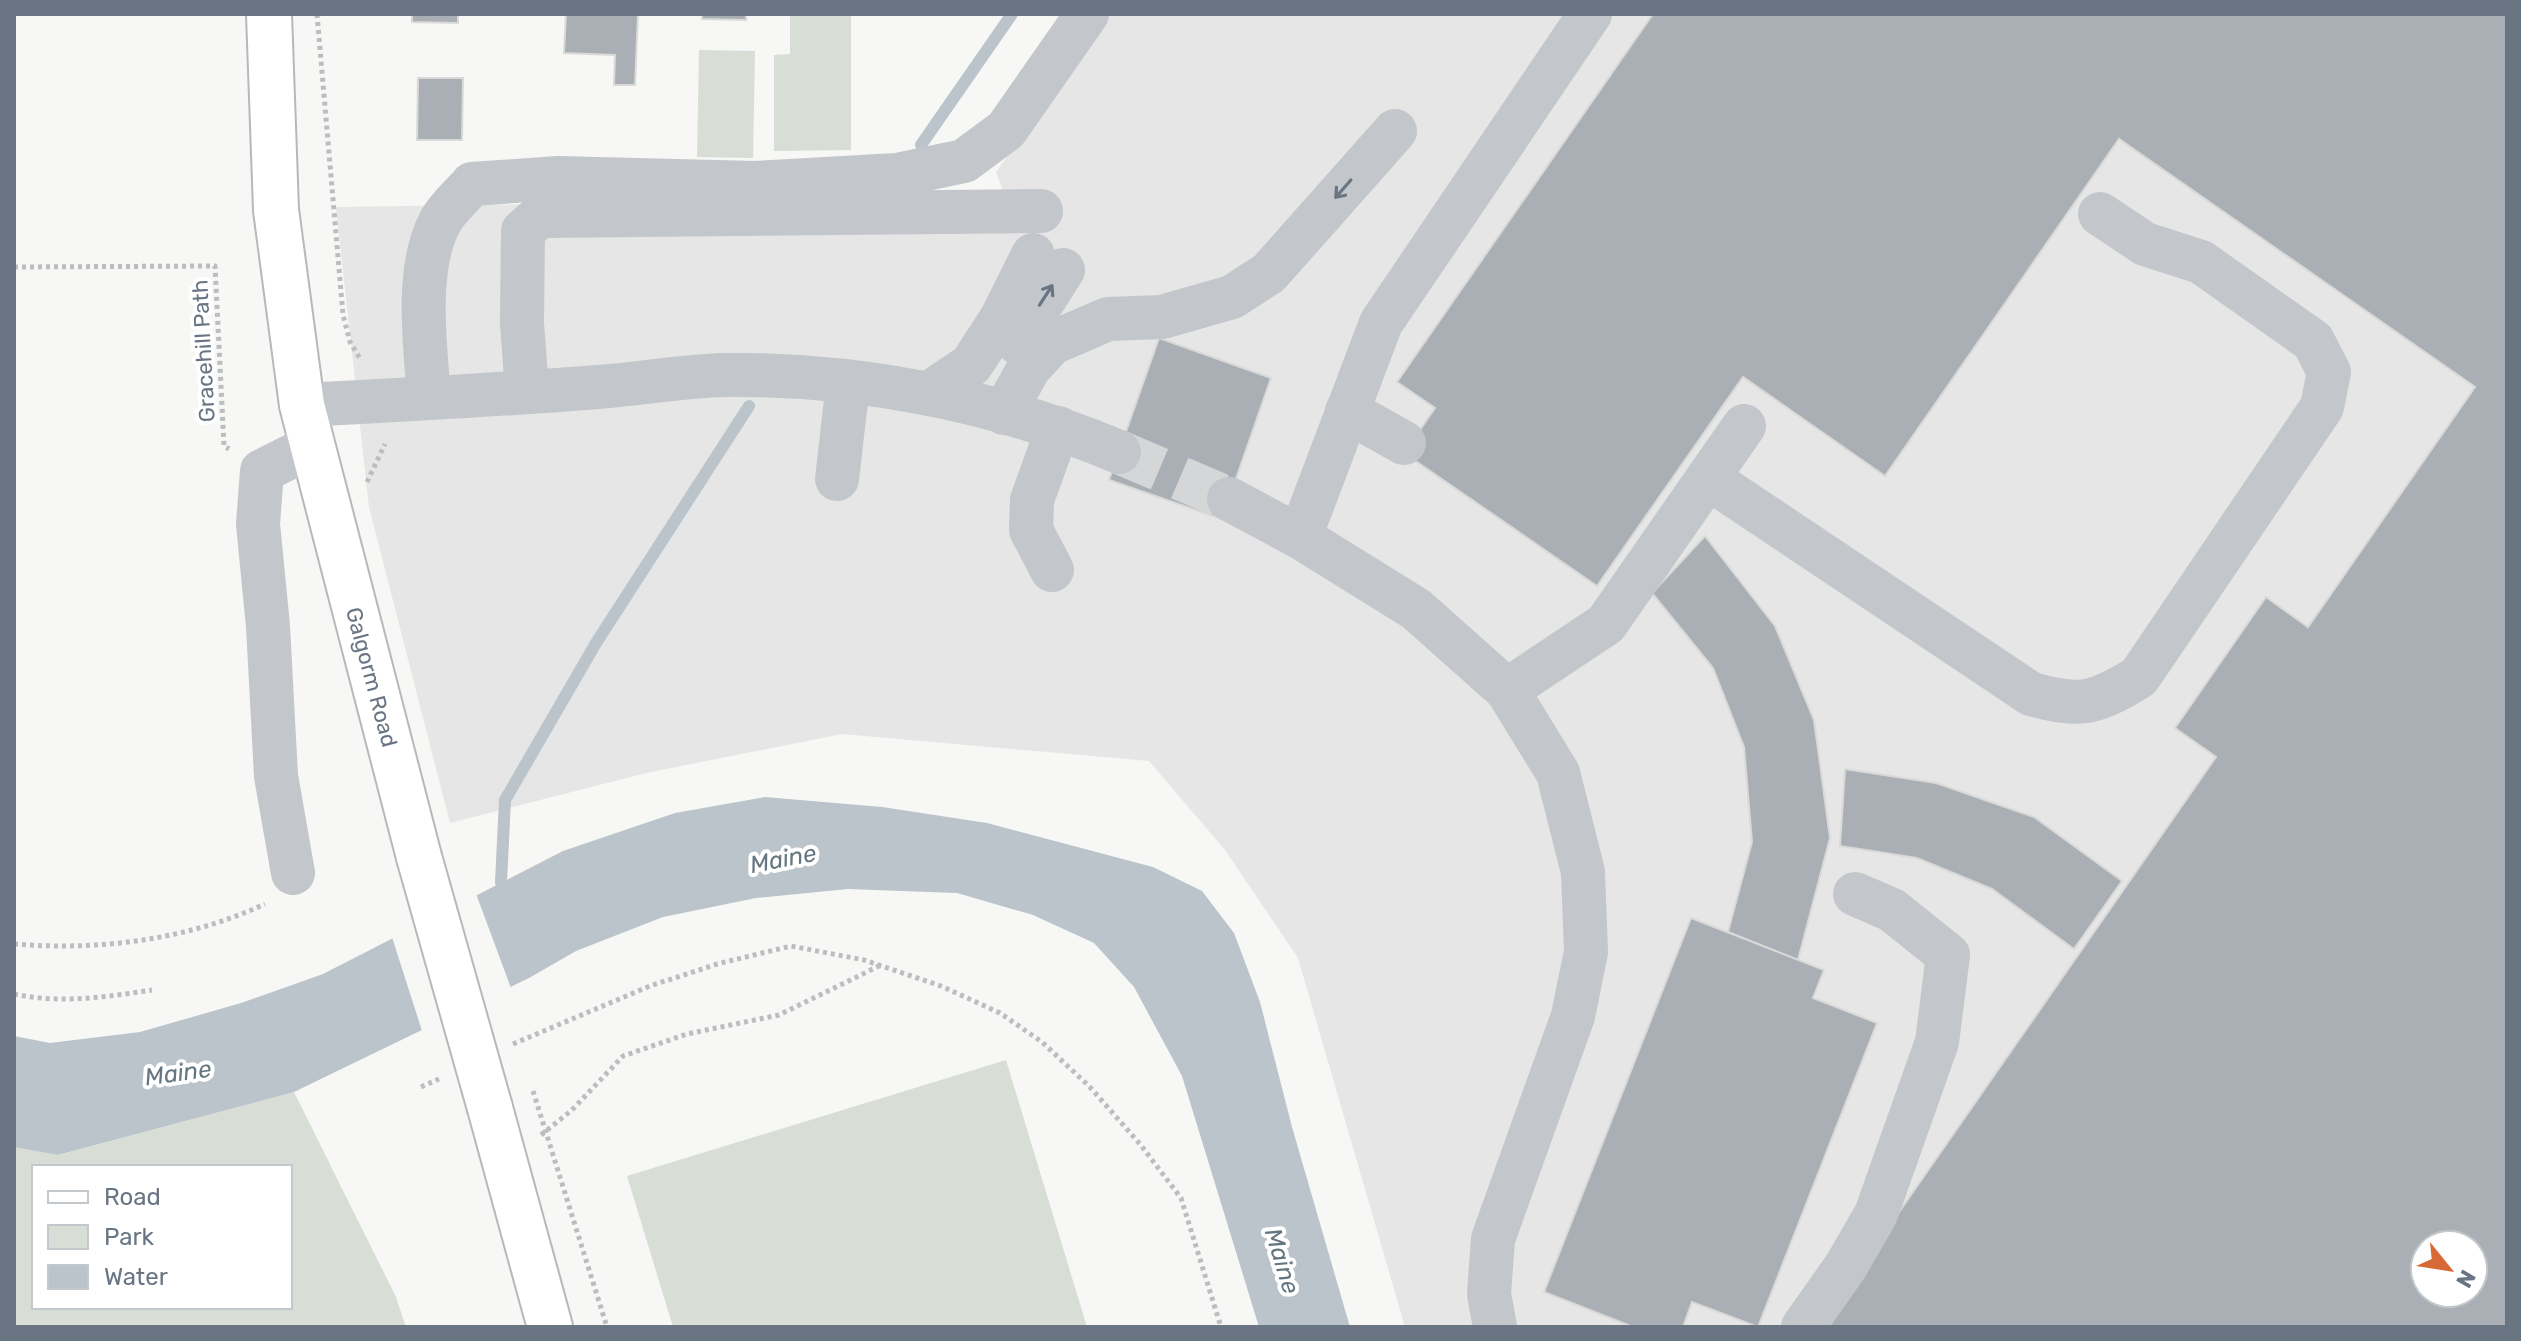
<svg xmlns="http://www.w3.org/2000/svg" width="2521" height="1341" font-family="Rubik,sans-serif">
<rect width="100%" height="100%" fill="#f7f7f5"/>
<path fill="#e5e6e5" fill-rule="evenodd" d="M 1110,14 L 2507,14 L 2507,1327 L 1405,1327 L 1298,958 L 1225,850 L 1149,761 L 842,734 L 646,773 L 450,823 L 369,507 L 336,207 L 1005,197 L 996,172 ZM 2425,1245 L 2473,1245 L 2473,1293 L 2425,1293 Z"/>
<g fill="#d8ded6" fill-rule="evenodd">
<polygon points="790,14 851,14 851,150 774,151 774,55 790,54"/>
<polygon points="699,50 755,51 753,158 697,157"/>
<polygon points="1006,1060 1087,1327 673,1327 627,1176"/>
<path d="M 294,1092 L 396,1297 L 406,1327 L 14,1327 L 14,1147 L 59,1155 ZM 34,1167 L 290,1167 L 290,1307 L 34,1307 Z"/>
</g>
<polygon fill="#bbc4ca" points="765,797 882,807 987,823 1153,867 1202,891 1234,933 1260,1002 1292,1127 1350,1327 1259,1327 1182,1076 1134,987 1094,943 1033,915 957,893 848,889 756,898 663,917 576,951 529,978 294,1092 58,1155 14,1147 14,1036 50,1043 140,1032 241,1003 323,974 563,851 675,813"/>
<polygon fill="#f7f7f5" points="475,891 512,991 423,1034 391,934"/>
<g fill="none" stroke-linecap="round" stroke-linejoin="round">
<g stroke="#bbc4ca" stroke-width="12">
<polyline points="921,145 1012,14"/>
<polyline points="505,896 501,882 505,800 596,643 749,406"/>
</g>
</g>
<g fill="#a9afb5" stroke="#d9d9d7" stroke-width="2" fill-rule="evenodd">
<polygon points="412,14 458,14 458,23 412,22"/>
<polygon points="566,14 638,14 635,85 614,85 615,55 564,53"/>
<polygon points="702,14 746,14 746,20 702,19"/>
<path d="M 1653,14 L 2507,14 L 2507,1327 L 1819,1327 L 2216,757 L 2175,728 L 2266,597 L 2308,627 L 2475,387 L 2119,139 L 1885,476 L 1743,377 L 1597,586 L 1404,453 L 1435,408 L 1397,382 ZM 2425,1245 L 2473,1245 L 2473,1293 L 2425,1293 Z"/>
<polygon points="418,78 463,78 462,140 417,140"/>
<polygon points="1159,338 1271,378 1222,519 1109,480"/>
<polygon points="1705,536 1775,626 1814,720 1830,838 1798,960 1728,932 1752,842 1744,747 1713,668 1652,593"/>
<polygon points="1845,769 1936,783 2034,817 2122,881 2074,949 1992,889 1917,858 1840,846"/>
<polygon points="1691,918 1824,970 1813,998 1877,1023 1758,1327 1692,1302 1683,1327 1633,1327 1544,1292"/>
</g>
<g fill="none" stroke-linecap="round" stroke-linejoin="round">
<polyline stroke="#d4d6d8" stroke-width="44" stroke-dasharray="44 22" stroke-linecap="butt" points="1119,452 1229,499"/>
<defs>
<g id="major">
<polyline points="269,14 276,210 302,405 419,857"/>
<polyline points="490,1108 550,1327"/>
</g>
</defs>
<use href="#major" stroke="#b5b8bc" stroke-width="48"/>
<g stroke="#bbbdc0" stroke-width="5" stroke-dasharray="4 4" stroke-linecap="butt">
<polyline points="317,14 343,315 350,342 361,360"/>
<polyline points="14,267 215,266 224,446 229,449"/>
<polyline points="367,482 385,444"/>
<path d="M 14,944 C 99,951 187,940 265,904"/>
<path d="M 14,994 C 59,1004 107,997 152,990"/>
<polyline points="513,1044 650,986 717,964 791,946 864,960 941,986 1000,1013 1042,1042 1089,1086 1140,1144 1181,1198 1221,1327"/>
<polyline points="421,1087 439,1079"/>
<polyline points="541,1135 572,1110 623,1056 687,1034 779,1015 881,965"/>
</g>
<g stroke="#c3c6ca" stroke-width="44">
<polyline points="1017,342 1063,270"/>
<polyline points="527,391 522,323 523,231 540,216 1041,211"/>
<polyline points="928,394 971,365 1001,319 1033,255"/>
<path d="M 429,396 C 425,345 415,269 440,222 C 447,208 462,196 472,184 L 558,178 L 755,183 L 897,175 L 964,161 L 1006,130 L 1087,14"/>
<path d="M 302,405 C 400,400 499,395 598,387 C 640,384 682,376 724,375 C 859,373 995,400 1119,452"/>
<polyline points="1347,411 1404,443"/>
<polyline points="1004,413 1029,368 1052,343 1108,319 1162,317 1232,297 1269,273 1395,131"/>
<path d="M 1708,478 L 2031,694 C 2081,708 2095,704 2139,677 L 2322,407 L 2329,372 L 2313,341 L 2201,262 L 2145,244 L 2100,214"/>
<polyline points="837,479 848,383"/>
<polyline points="1229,499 1300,537 1416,609 1507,690 1558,773 1583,872 1586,952 1573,1016 1493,1239 1489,1294 1495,1327"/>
<polyline points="1300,537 1381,323 1590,14"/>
<polyline points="1052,570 1031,530 1032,500 1058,428"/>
<polyline points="1507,690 1606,624 1744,426"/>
<polyline points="293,873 276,776 268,626 258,524 262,471 312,446"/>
<polyline points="1803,1327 1846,1266 1876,1214 1937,1042 1948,955 1892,910 1855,894"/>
</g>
<use href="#major" stroke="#fff" stroke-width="44"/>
<defs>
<polyline id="major-bridge" points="419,857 490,1108"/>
</defs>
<use href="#major-bridge" stroke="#b5b8bc" stroke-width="48" stroke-linecap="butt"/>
<polyline stroke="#bbbdc0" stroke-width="5" stroke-dasharray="4 4" stroke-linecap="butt" points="533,1091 607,1327"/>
<use href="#major-bridge" stroke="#fff" stroke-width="44"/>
</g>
<defs><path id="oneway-shaft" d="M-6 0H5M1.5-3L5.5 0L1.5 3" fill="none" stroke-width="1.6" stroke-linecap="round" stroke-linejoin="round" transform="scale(2)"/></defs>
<g stroke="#697583">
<use href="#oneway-shaft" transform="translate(1343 189) rotate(131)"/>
<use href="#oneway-shaft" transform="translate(1046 295) rotate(-57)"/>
</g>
<g text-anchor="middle" stroke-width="8" stroke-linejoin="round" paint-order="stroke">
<g font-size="22" fill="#697583" stroke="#fff">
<text transform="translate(203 351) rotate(-93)" y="8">Gracehill Path</text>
<text transform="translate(372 677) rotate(75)" y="8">Galgorm Road</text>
</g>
<g font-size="24" font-style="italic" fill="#64767f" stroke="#fff">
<text transform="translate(783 859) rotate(-11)" y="8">Maine</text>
<text transform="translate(178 1073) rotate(-8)" y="8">Maine</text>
<text transform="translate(1282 1261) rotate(73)" y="8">Maine</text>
</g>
</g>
<rect width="2521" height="1341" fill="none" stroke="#697583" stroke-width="32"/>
<rect x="32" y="1165" width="260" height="144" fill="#ffffff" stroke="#c3c8cd" stroke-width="2"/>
<rect x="48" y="1191" width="40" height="12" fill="#ffffff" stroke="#c3c8cd" stroke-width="2"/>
<text x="104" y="1205" font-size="24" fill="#697583">Road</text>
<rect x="48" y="1225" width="40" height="24" fill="#d8ded6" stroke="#c3c8cd" stroke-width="2"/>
<text x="104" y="1245" font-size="24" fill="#697583">Park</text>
<rect x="48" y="1265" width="40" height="24" fill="#bbc4ca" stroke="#c3c8cd" stroke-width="2"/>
<text x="104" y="1285" font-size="24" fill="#697583">Water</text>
<g transform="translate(2449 1269) rotate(120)"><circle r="38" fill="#ffffff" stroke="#c3c8cd" stroke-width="2"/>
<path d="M0-6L14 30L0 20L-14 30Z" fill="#d66935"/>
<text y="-12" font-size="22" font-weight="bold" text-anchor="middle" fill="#697583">N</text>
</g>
</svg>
